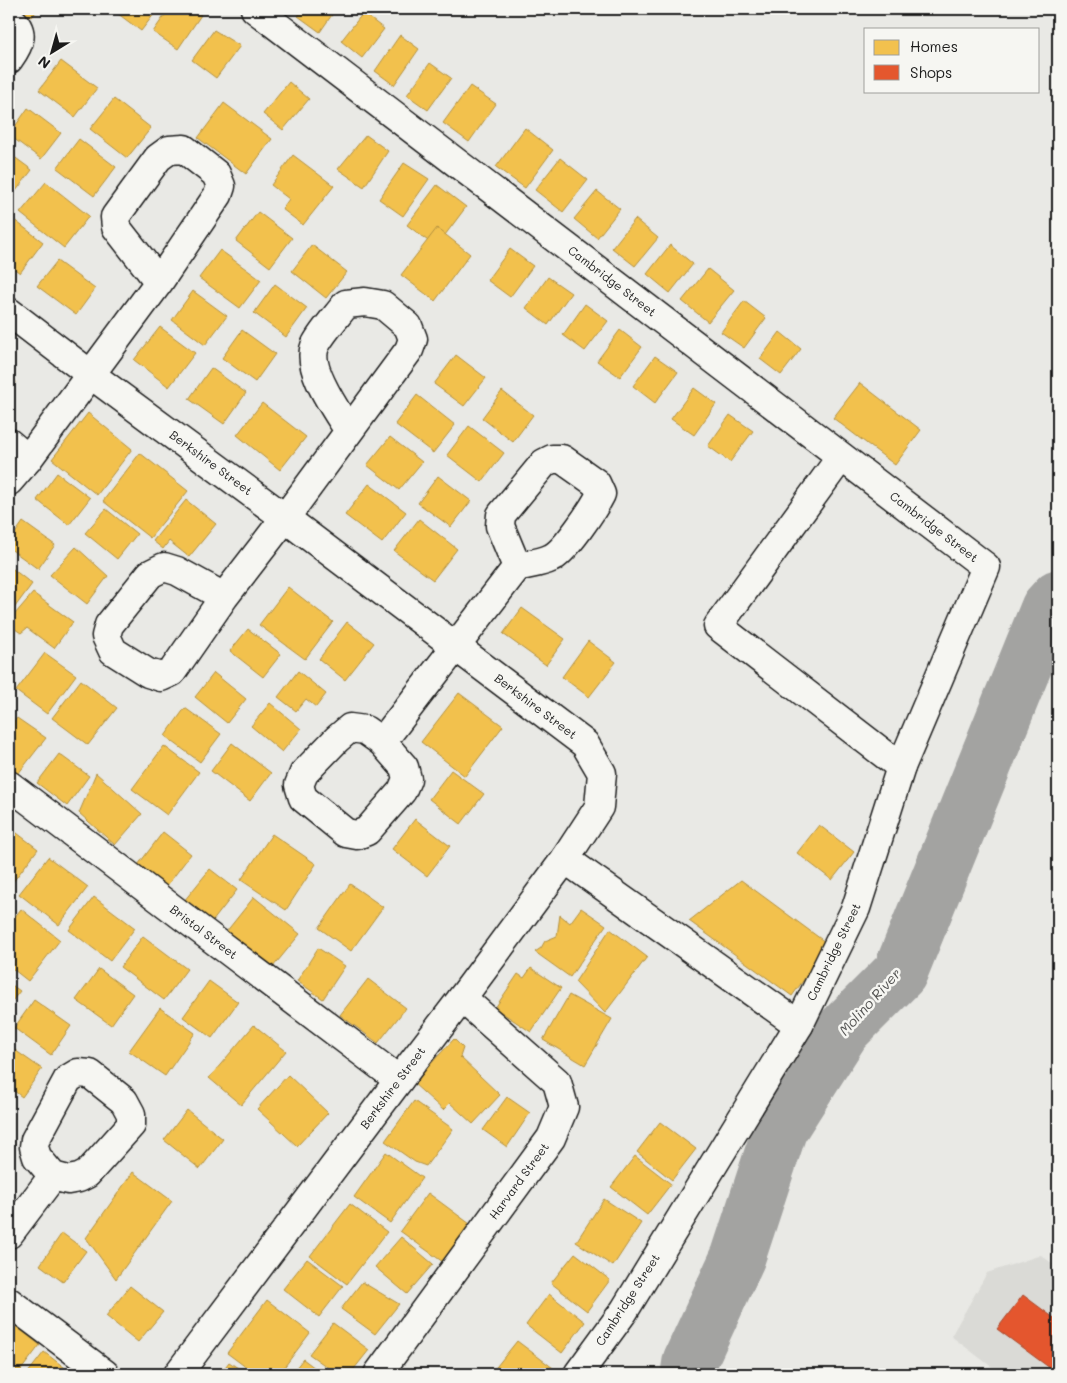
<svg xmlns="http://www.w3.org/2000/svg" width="1067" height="1383" font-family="Mali,sans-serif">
<rect width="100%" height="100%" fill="#e9e9e5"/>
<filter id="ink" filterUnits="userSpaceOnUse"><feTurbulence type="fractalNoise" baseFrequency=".02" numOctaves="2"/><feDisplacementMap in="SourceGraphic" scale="10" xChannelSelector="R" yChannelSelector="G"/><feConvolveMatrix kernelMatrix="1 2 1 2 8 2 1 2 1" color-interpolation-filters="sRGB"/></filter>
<g filter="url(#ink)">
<polygon fill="#dadad6" points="1041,1255 1058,1268 1058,1374 1001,1374 951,1336 987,1273"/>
<g fill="#f2c14e" stroke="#b2903f">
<polygon points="19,9 38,9 32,17"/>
<polygon points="114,9 158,9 141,31 113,10"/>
<polygon points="169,9 192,9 201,15 178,49 153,32"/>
<polygon points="303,9 336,9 320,32 298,16"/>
<polygon points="363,13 384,29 362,58 341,41"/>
<polygon points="214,30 240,46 216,78 192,60"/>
<polygon points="400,35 419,49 394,85 375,71"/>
<polygon points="61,61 97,88 75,117 39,90"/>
<polygon points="430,63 451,78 428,110 407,95"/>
<polygon points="289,82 309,99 283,130 263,114"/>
<polygon points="470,86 496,104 469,142 443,123"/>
<polygon points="114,99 151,128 127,158 90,129"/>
<polygon points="224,103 272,139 246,174 198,138"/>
<polygon points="28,108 61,133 41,159 9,135"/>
<polygon points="525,128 553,150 525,188 496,167"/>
<polygon points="366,135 388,151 364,187 338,169"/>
<polygon points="79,139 116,167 94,196 57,168"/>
<polygon points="9,153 32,170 9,200"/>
<polygon points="293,155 334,186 303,225 282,209 289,199 271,185"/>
<polygon points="560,158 588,180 563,212 535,190"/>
<polygon points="404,163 429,179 403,216 379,199"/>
<polygon points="46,182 89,216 64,248 20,213"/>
<polygon points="437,185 466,207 436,247 407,225"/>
<polygon points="597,191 620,209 597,238 574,219"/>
<polygon points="258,212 292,238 270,267 236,241"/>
<polygon points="9,216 43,242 20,273 9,265"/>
<polygon points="635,219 658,238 635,266 612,248"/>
<polygon points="437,228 470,254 435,301 401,275"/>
<polygon points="312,245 347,272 326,298 292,271"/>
<polygon points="670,245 693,264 670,293 647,274"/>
<polygon points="510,249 533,266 510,297 487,280"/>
<polygon points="220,250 261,280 240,308 199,278"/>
<polygon points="57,261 95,289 76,315 37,286"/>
<polygon points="708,269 734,290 708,322 682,301"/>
<polygon points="548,277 571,293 548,325 526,308"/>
<polygon points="275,284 307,308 286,337 254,313"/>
<polygon points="193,291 227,316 205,345 172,320"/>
<polygon points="744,301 766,318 744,348 721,332"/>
<polygon points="585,304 608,321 585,351 563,335"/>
<polygon points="160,327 195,353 169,387 134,360"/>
<polygon points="242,330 275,354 255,382 222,358"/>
<polygon points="620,330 642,347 620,377 597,361"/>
<polygon points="780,332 801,349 781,375 760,359"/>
<polygon points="456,355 486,378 464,406 434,384"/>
<polygon points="655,356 678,372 655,403 633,386"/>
<polygon points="211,368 246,393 224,424 189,399"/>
<polygon points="9,376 16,382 9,392"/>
<polygon points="860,383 921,430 895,465 833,418"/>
<polygon points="694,388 716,404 694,435 671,419"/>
<polygon points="502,391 533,415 513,442 482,418"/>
<polygon points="417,395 455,425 433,453 395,424"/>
<polygon points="262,403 306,437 280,470 237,435"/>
<polygon points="88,413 132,449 97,495 52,459"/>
<polygon points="730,415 753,431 730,462 708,446"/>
<polygon points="469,426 504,453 482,482 447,455"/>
<polygon points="390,437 422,462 399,490 367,465"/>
<polygon points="140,453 188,491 150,538 103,501"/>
<polygon points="57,473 90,498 69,525 37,500"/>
<polygon points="438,476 471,501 451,527 418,503"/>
<polygon points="369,484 406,512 382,543 345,515"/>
<polygon points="186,500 216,524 189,557 169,541 163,549 153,541"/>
<polygon points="106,509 137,534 117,559 85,533"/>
<polygon points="419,519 457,549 433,580 394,551"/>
<polygon points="23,522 55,545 38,569 9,548 9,542"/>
<polygon points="76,547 108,576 87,604 50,575"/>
<polygon points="9,566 32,584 9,615"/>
<polygon points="288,587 333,622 305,659 259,625"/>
<polygon points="33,593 73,622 54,648 27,628 21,633 9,625 9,621"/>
<polygon points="522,608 565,639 546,665 503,634"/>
<polygon points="347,622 374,643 345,680 319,659"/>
<polygon points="248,629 281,654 263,677 230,651"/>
<polygon points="588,641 616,662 589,697 562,677"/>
<polygon points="45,653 76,675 47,714 16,691"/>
<polygon points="298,671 326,694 316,707 306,699 296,711 278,697"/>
<polygon points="214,673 246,699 227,723 195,697"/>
<polygon points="81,680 117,708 88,745 52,718"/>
<polygon points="459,693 503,726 465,776 421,742"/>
<polygon points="270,703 301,729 282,752 251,726"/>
<polygon points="185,708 221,734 200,762 165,736"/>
<polygon points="17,718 46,738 18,774 9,767 9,727"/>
<polygon points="232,743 271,773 250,801 211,771"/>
<polygon points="164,746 199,772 167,815 132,789"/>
<polygon points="59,754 89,776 67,806 37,783"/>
<polygon points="451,770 484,794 461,824 429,799"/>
<polygon points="96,773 142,814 115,845 79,813"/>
<polygon points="415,819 450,846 427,876 392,849"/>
<polygon points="819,825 854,852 832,880 797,853"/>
<polygon points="9,827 38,849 9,887"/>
<polygon points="163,832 191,854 166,887 138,865"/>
<polygon points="272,834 316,864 286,910 241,880"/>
<polygon points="48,857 88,887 59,925 19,894"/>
<polygon points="210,869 237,890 212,922 184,901"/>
<polygon points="741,880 829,945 792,996 689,921"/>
<polygon points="350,884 383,907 351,951 319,928"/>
<polygon points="94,897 135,928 110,961 69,930"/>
<polygon points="254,897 300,934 268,973 222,937"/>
<polygon points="581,908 606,925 570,977 535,952 541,948 545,941 557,936 560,915 570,923"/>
<polygon points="21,909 60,940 28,981 9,966 9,924"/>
<polygon points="610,929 647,957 605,1013 575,982"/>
<polygon points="143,936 187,969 164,1000 120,967"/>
<polygon points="318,948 345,966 323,999 297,981"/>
<polygon points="531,968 561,988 531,1032 495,1008 518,974 524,978"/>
<polygon points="99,969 133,994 111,1025 76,1000"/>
<polygon points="368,979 406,1008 378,1043 340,1015"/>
<polygon points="209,981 238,1002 212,1038 183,1017"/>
<polygon points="9,983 20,991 9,1005"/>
<polygon points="569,995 612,1019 585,1065 543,1040"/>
<polygon points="34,1000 71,1026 51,1055 14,1028"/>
<polygon points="160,1008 195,1033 165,1076 129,1051"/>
<polygon points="254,1025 286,1051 241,1105 209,1078"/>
<polygon points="454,1039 463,1048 460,1057 500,1095 473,1124 450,1103 443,1110 413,1083"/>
<polygon points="9,1046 42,1069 22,1097 9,1087"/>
<polygon points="288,1075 328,1113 297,1146 257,1109"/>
<polygon points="507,1097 530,1113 507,1147 483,1130"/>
<polygon points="414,1101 453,1129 426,1166 415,1162 385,1141"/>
<polygon points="187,1110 223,1139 200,1169 164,1140"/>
<polygon points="660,1122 696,1149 672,1180 637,1152"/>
<polygon points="386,1152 422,1178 390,1223 354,1197"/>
<polygon points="635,1156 671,1184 647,1215 611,1187"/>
<polygon points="133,1172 172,1201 116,1279 86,1238"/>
<polygon points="428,1193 470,1224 443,1262 400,1231"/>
<polygon points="604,1199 641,1223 613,1266 576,1242"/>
<polygon points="350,1204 387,1232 347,1284 310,1256"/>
<polygon points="62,1233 86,1251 63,1282 40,1265"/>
<polygon points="401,1237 433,1264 407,1294 375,1267"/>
<polygon points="575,1253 610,1280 587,1311 551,1283"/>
<polygon points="307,1259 343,1286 319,1317 283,1289"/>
<polygon points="362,1282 399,1304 375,1334 341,1309"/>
<polygon points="130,1286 163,1312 138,1342 106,1316"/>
<polygon points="549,1294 585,1322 562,1353 526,1325"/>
<polygon points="267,1300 310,1333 279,1374 255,1374 227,1353"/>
<polygon points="9,1321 40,1345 18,1374 9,1374"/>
<polygon points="333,1323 369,1350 350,1374 337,1374 309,1354"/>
<polygon points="517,1341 553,1368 548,1374 497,1374 493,1371"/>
<polygon points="44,1352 73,1374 27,1374"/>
<polygon points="303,1359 323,1374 291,1374"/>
<polygon points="229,1362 247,1374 220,1374"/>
</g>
<polygon fill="#e4572e" stroke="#a84529" points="1023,1295 1058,1321 1058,1374 997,1329"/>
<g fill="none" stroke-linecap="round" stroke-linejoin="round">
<polyline stroke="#a3a3a1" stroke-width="55" points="688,1374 690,1361 738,1257 780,1129 843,1030 900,973 1048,608 1058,597"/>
<defs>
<g id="minor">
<path id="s1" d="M 255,9 L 986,567 L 901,767 L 856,908 L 799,1025 L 624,1311 L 578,1374"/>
<path d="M 9,18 C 26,31 20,44 9,59"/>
<path id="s2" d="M 9,312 L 90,374 L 285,518 L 585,744 L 602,773 L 599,807 L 565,859 L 462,998 L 399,1080 L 178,1374"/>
<polyline points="9,443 28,459"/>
<polyline points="841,457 718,626 901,767"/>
<polyline points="9,481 28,459 159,282 218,195 221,186 216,174 184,149 169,150 158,158 115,217 116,227 159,282"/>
<path d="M 224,597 L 177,571 L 164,567 L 150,574 L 109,625 L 106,636 L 113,651 L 148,673 L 161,677 L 172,672 L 224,597 L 285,518 L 409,350 L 413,339 L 408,326 L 383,305 L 365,302 L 346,304 C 337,316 323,331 316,344 C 304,367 337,411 349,431"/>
<polygon points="350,728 365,730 382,742 404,767 407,779 402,791 367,831 357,835 346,833 303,798 299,785 304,773 337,739"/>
<path d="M 382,742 L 517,567 C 528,564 541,563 551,558 C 565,552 594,508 601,494 L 596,483 L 562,459 L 552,459 L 544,463 L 501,515 L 500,526 L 517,567"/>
<path id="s3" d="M 9,785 L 399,1080"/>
<polyline points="565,859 799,1025"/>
<polygon points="78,1073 90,1074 124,1101 131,1114 131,1125 87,1174 79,1178 68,1180 53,1176 37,1157 34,1147 35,1140 68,1079"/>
<polyline points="9,1234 53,1176"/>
<polyline points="9,1302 105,1374"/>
<path id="s4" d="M 378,1374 L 551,1138 L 564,1107 L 557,1082 L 462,998"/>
</g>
</defs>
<use href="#minor" stroke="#1c1c1c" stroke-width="31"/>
<use href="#minor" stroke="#f6f6f2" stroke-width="28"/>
</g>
</g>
<g text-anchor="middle" stroke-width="5" stroke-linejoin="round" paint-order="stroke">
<g font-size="12" fill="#1c1c1c" stroke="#f6f6f2">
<text dy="4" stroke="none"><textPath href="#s1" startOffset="449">Cambridge Street</textPath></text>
<text dy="4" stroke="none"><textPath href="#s2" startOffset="252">Berkshire Street</textPath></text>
<text dy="4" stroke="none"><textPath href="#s1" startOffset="854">Cambridge Street</textPath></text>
<text dy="4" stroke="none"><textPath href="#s2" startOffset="658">Berkshire Street</textPath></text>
<text dy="4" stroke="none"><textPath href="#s3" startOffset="244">Bristol Street</textPath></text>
<text transform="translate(834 952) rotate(-64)" y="4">Cambridge Street</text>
<text transform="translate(393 1088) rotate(-53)" y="4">Berkshire Street</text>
<text dy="4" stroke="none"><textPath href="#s4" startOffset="239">Harvard Street</textPath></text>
<text transform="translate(628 1300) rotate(-57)" y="4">Cambridge Street</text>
</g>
<g font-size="14" font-style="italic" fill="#525251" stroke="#f6f6f2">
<text transform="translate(870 1002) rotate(-48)" y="5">Molino River</text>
</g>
</g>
<rect width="1067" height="1383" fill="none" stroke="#f6f6f2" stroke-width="30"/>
<rect x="15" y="15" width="1037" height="1353" fill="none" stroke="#1c1c1c" stroke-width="2" filter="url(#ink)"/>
<rect x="864" y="28" width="175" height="65" fill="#f6f6f2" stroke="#9f9f9c"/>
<rect x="874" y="40" width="25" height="15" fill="#f2c14e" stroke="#9f9f9c"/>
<text x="910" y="52" font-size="15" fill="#1c1c1c">Homes</text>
<rect x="874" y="65" width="25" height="15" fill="#e4572e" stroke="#9f9f9c"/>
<text x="910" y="78" font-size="15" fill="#1c1c1c">Shops</text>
<g transform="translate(52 52) rotate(217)" stroke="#f6f6f2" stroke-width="4" paint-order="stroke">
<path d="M0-4L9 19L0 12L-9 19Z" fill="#1c1c1c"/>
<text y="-8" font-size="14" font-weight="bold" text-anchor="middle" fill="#1c1c1c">N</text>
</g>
</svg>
